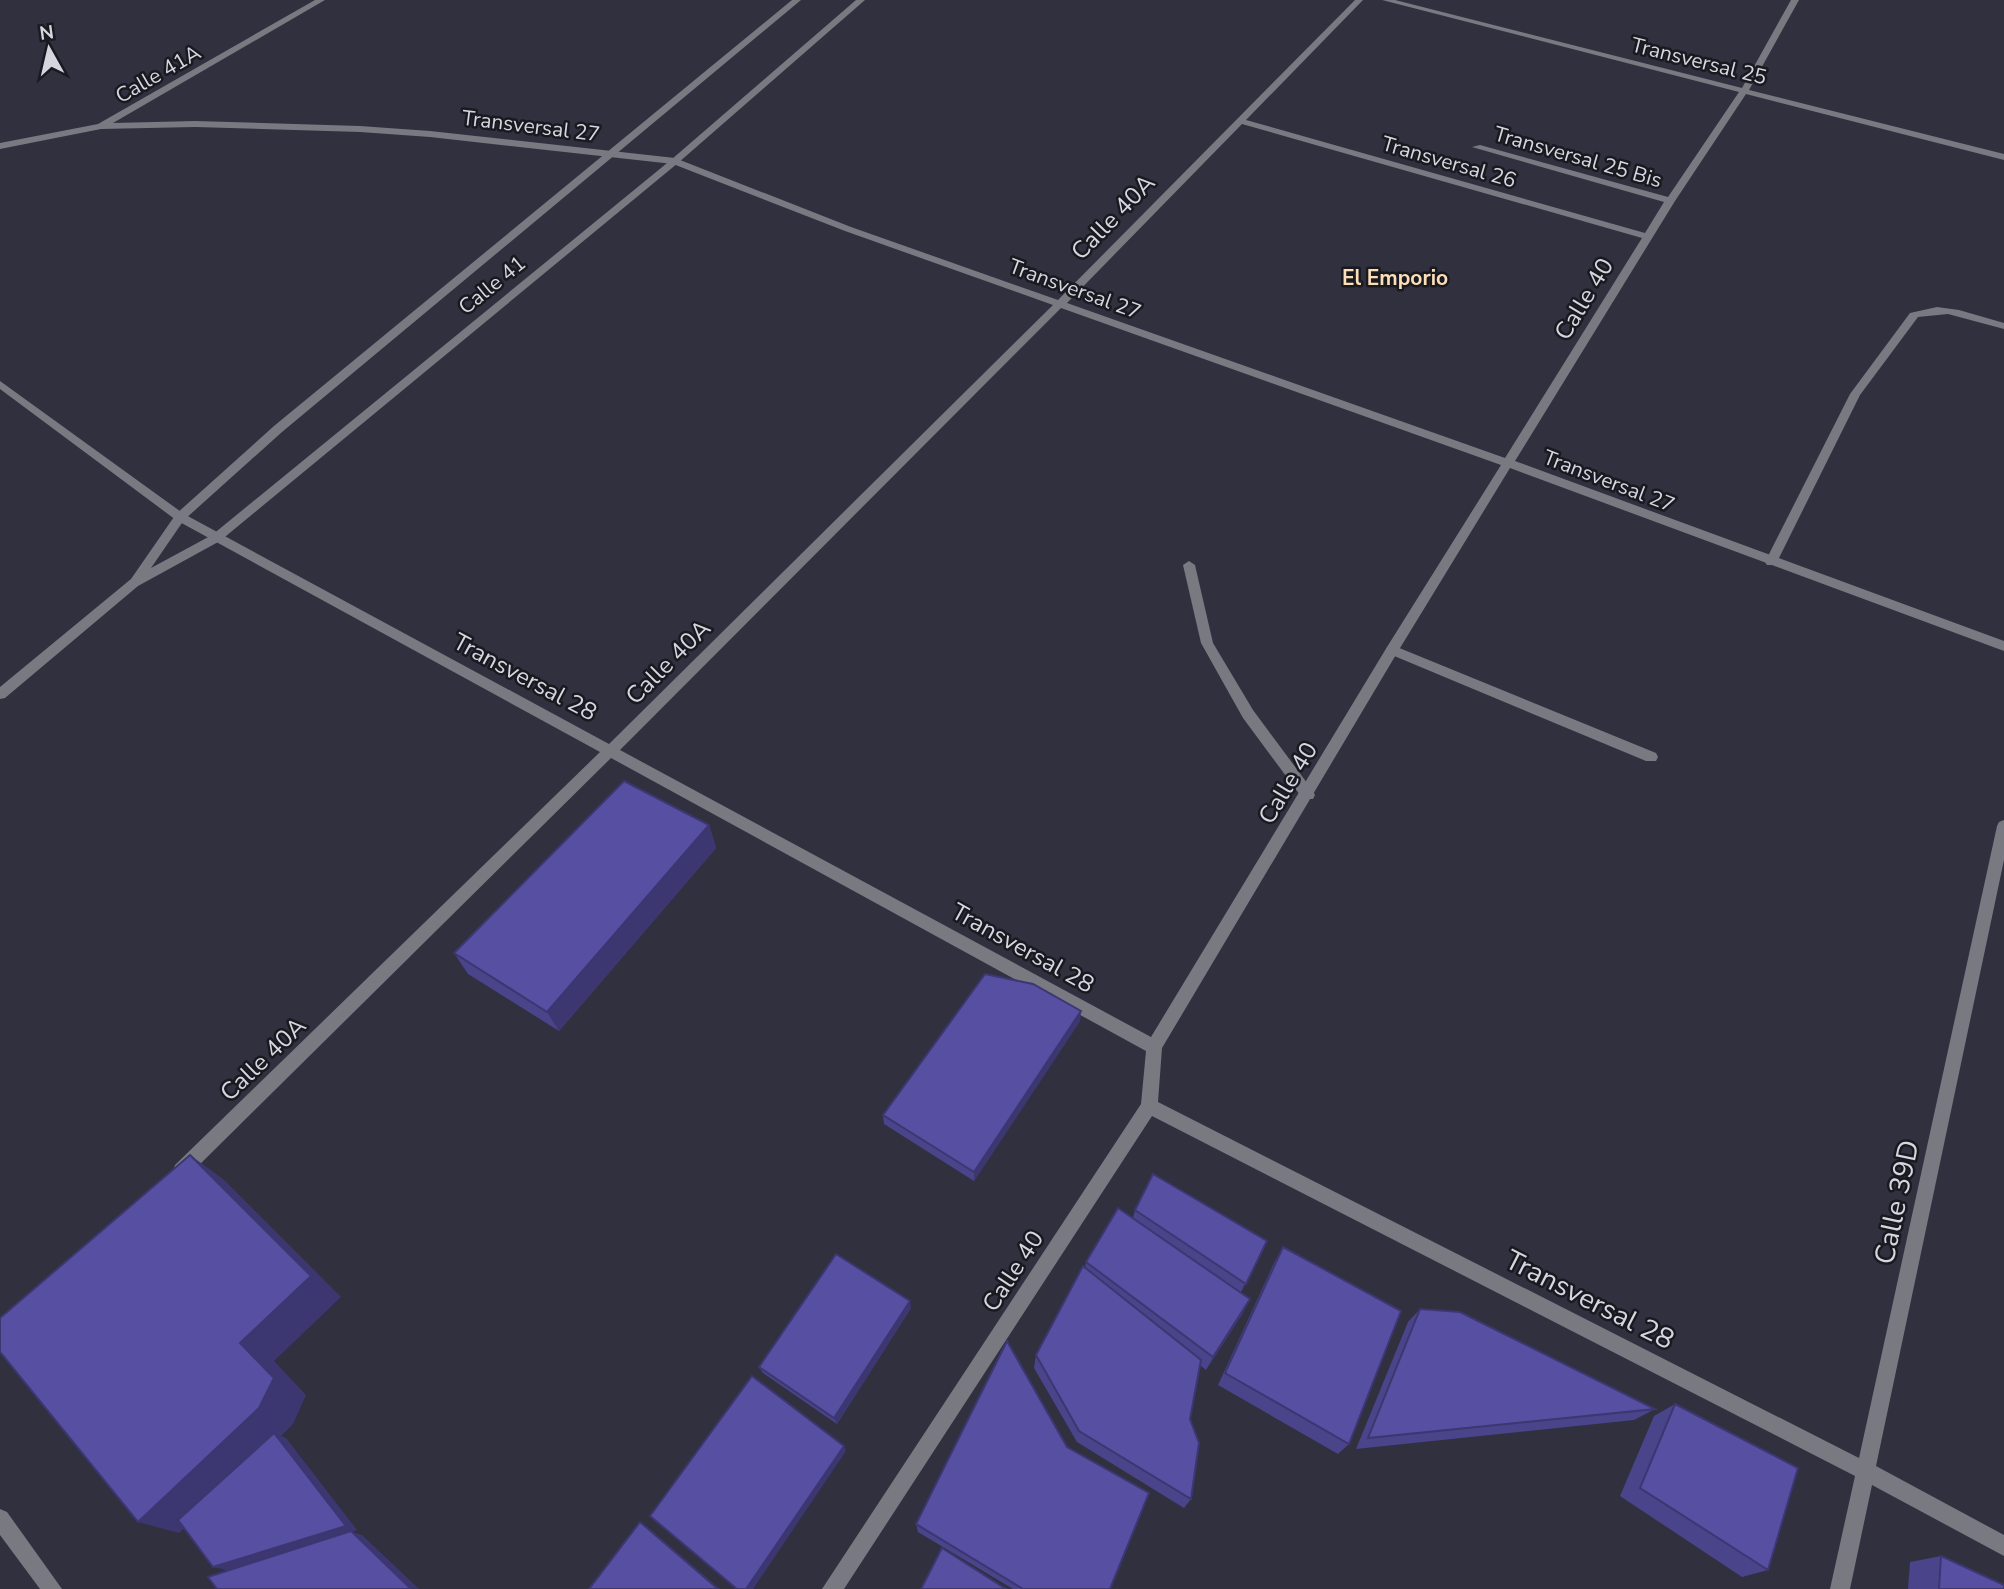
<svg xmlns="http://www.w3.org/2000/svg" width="2004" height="1589" font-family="'Nunito Sans',sans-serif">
<rect width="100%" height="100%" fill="#30303f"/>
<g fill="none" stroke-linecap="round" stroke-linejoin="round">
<g fill="#787981" fill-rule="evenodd">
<polygon points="1937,307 1959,310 2004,323 2004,329 1948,314 1918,317 1860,395 1777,562 1775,565 1767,565 1765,562 1850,394 1910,313"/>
<polygon points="1189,561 1195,565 1213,643 1253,710 1313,791 1315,795 1313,799 1303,799 1243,718 1201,643 1183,565"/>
<polygon points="1392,645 1656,753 1658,757 1656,761 1646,761 1387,653 1386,650 1387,647"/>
</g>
<path fill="#787981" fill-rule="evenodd" d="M 315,0 L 325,0 L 113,123 L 195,121 L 360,126 L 430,131 L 675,158 L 851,227 L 1058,300 L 1355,0 L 1363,0 L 1246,120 L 1645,233 L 1664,202 L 1472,147 L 1480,145 L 1668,197 L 1739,92 L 1382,0 L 1395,0 L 1742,88 L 1791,0 L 1799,0 L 1749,90 L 2004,154 L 2004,160 L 1746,94 L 1675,201 L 1515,461 L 2004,641 L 2004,651 L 1510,468 L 1397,653 L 1162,1048 L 1158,1102 L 1859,1458 L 1997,826 L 1999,822 L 2004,820 L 2004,860 L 1876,1466 L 2004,1535 L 2004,1556 L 1872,1485 L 1850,1589 L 1830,1589 L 1855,1476 L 1152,1116 L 844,1589 L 822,1589 L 1141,1104 L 1146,1051 L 611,758 L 187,1177 L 181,1179 L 175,1177 L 173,1171 L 175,1165 L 600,752 L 176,520 L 0,389 L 0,381 L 184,514 L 609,744 L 1053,305 L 845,231 L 673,164 L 430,137 L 360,132 L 195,127 L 101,129 L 0,149 L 0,143 L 98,124 ZM 1242,124 L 1642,238 L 1505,458 L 1067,303 ZM 1061,308 L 1501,465 L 1387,647 L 1151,1037 L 620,750 Z"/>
<g fill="#787981" fill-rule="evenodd">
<polygon points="792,0 801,0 282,432 184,520 151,568 212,535 672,159 856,0 865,0 678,163 220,541 138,586 5,698 0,699 0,687 131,579 176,514 274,426"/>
<polygon points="0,1509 7,1512 62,1589 40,1589 0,1535"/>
</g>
</g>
<g fill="#4a448b">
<polygon points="709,825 716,848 559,1031 468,974 454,953"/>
<polygon points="1080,1021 974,1181 884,1124 883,1115"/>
<polygon points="1135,1210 1267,1241 1241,1292 1243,1313 1206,1370 1200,1365 1190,1419 1191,1499 1184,1508 1077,1442 1034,1368 1036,1355 1085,1268 1086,1262 1133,1218"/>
<polygon points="1283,1247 1349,1444 1338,1454 1218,1385 1274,1263"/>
<polygon points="911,1308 837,1424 763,1373 759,1367"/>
<polygon points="1420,1309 1655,1409 1634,1420 1356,1449 1408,1322"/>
<polygon points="1675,1404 1768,1570 1742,1577 1620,1496 1654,1416"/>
<polygon points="916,1524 1110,1589 1013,1589 918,1532"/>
<polygon points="1941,1556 2004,1589 1908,1589 1910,1562"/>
</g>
<g fill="#3c3771">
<polygon points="709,825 716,848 559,1031 547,1012"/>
<polygon points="1081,1011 1080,1021 974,1181 974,1172"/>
<polygon points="190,1155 223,1179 341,1297 274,1361 306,1395 293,1424 281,1436 286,1438 357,1530 352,1532 362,1535 419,1589 226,1570 213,1567 278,1439 179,1533 138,1522 240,1343"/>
<polygon points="1250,1299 1243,1313 1206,1370 1213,1357"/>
<polygon points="910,1301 911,1308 837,1424 834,1418"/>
<polygon points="844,1446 846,1451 753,1589 746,1589"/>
<polygon points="640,1522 646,1526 720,1589 718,1589"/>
</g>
<g fill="#564fa2" stroke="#3c3771" stroke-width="2">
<polygon points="624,781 709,825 547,1012 454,953"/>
<polygon points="985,974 1033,984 1081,1011 974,1172 883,1115"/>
<polygon points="190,1155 311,1276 240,1343 274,1378 259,1408 138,1522 0,1352 0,1318"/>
<polygon points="1153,1174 1267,1241 1246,1284 1135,1210"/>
<polygon points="1118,1208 1250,1299 1213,1357 1086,1262"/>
<polygon points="1283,1247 1401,1311 1349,1444 1225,1373"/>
<polygon points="836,1254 910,1301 834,1418 759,1367"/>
<polygon points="1083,1266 1201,1360 1190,1419 1199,1443 1191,1499 1079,1431 1036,1355"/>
<polygon points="1420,1309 1460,1312 1655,1409 1368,1438"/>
<polygon points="1007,1341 1067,1447 1149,1493 1110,1589 1023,1589 916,1524"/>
<polygon points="752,1376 844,1446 746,1589 737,1589 650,1516"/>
<polygon points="1675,1404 1798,1468 1768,1570 1640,1488"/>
<polygon points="274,1433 346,1526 213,1567 178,1520"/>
<polygon points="640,1522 718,1589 589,1589"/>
<polygon points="351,1531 411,1589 217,1589 208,1577"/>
<polygon points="942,1548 1006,1589 921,1589"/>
<polygon points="1941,1556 2004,1585 2004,1589 1939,1589"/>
</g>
<g text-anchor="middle" stroke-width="5" stroke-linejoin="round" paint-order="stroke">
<g font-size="21" fill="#d5d6e0" stroke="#191920">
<text transform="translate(1699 61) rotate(14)" y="7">Transversal 25</text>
<text transform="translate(158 74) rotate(-30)" y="7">Calle 41A</text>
<text transform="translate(531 126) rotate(7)" y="7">Transversal 27</text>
<text transform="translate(1578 157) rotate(16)" y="7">Transversal 25 Bis</text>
<text transform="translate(1449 162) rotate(16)" y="7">Transversal 26</text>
<text transform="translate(492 285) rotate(-39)" y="7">Calle 41</text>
<text transform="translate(1075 289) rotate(20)" y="7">Transversal 27</text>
<text transform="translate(1609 481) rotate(21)" y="7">Transversal 27</text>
</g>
<g font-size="21" font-weight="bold" fill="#fcdfb8" stroke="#191920">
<text x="1395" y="285">El Emporio</text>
</g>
<g font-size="24" fill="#d5d6e0" stroke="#191920">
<text transform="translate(1113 217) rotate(-46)" y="8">Calle 40A</text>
<text transform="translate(1584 299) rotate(-59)" y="8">Calle 40</text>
<text transform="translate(668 662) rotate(-45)" y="8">Calle 40A</text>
<text transform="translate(525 677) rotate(28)" y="8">Transversal 28</text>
<text transform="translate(1288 783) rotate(-59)" y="8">Calle 40</text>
<text transform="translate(1023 948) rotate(29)" y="8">Transversal 28</text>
<text transform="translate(263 1059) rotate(-44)" y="8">Calle 40A</text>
<text transform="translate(1013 1271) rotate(-57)" y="8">Calle 40</text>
</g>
<g font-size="28" fill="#d5d6e0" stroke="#191920">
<text transform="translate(1896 1202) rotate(-78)" y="10">Calle 39D</text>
<text transform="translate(1590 1299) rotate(27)" y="10">Transversal 28</text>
</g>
</g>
<g transform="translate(49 49) rotate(352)" stroke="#191920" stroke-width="5" paint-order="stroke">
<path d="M0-5L12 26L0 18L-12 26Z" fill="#d5d6e0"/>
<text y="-10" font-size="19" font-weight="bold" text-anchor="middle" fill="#d5d6e0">N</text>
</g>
</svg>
